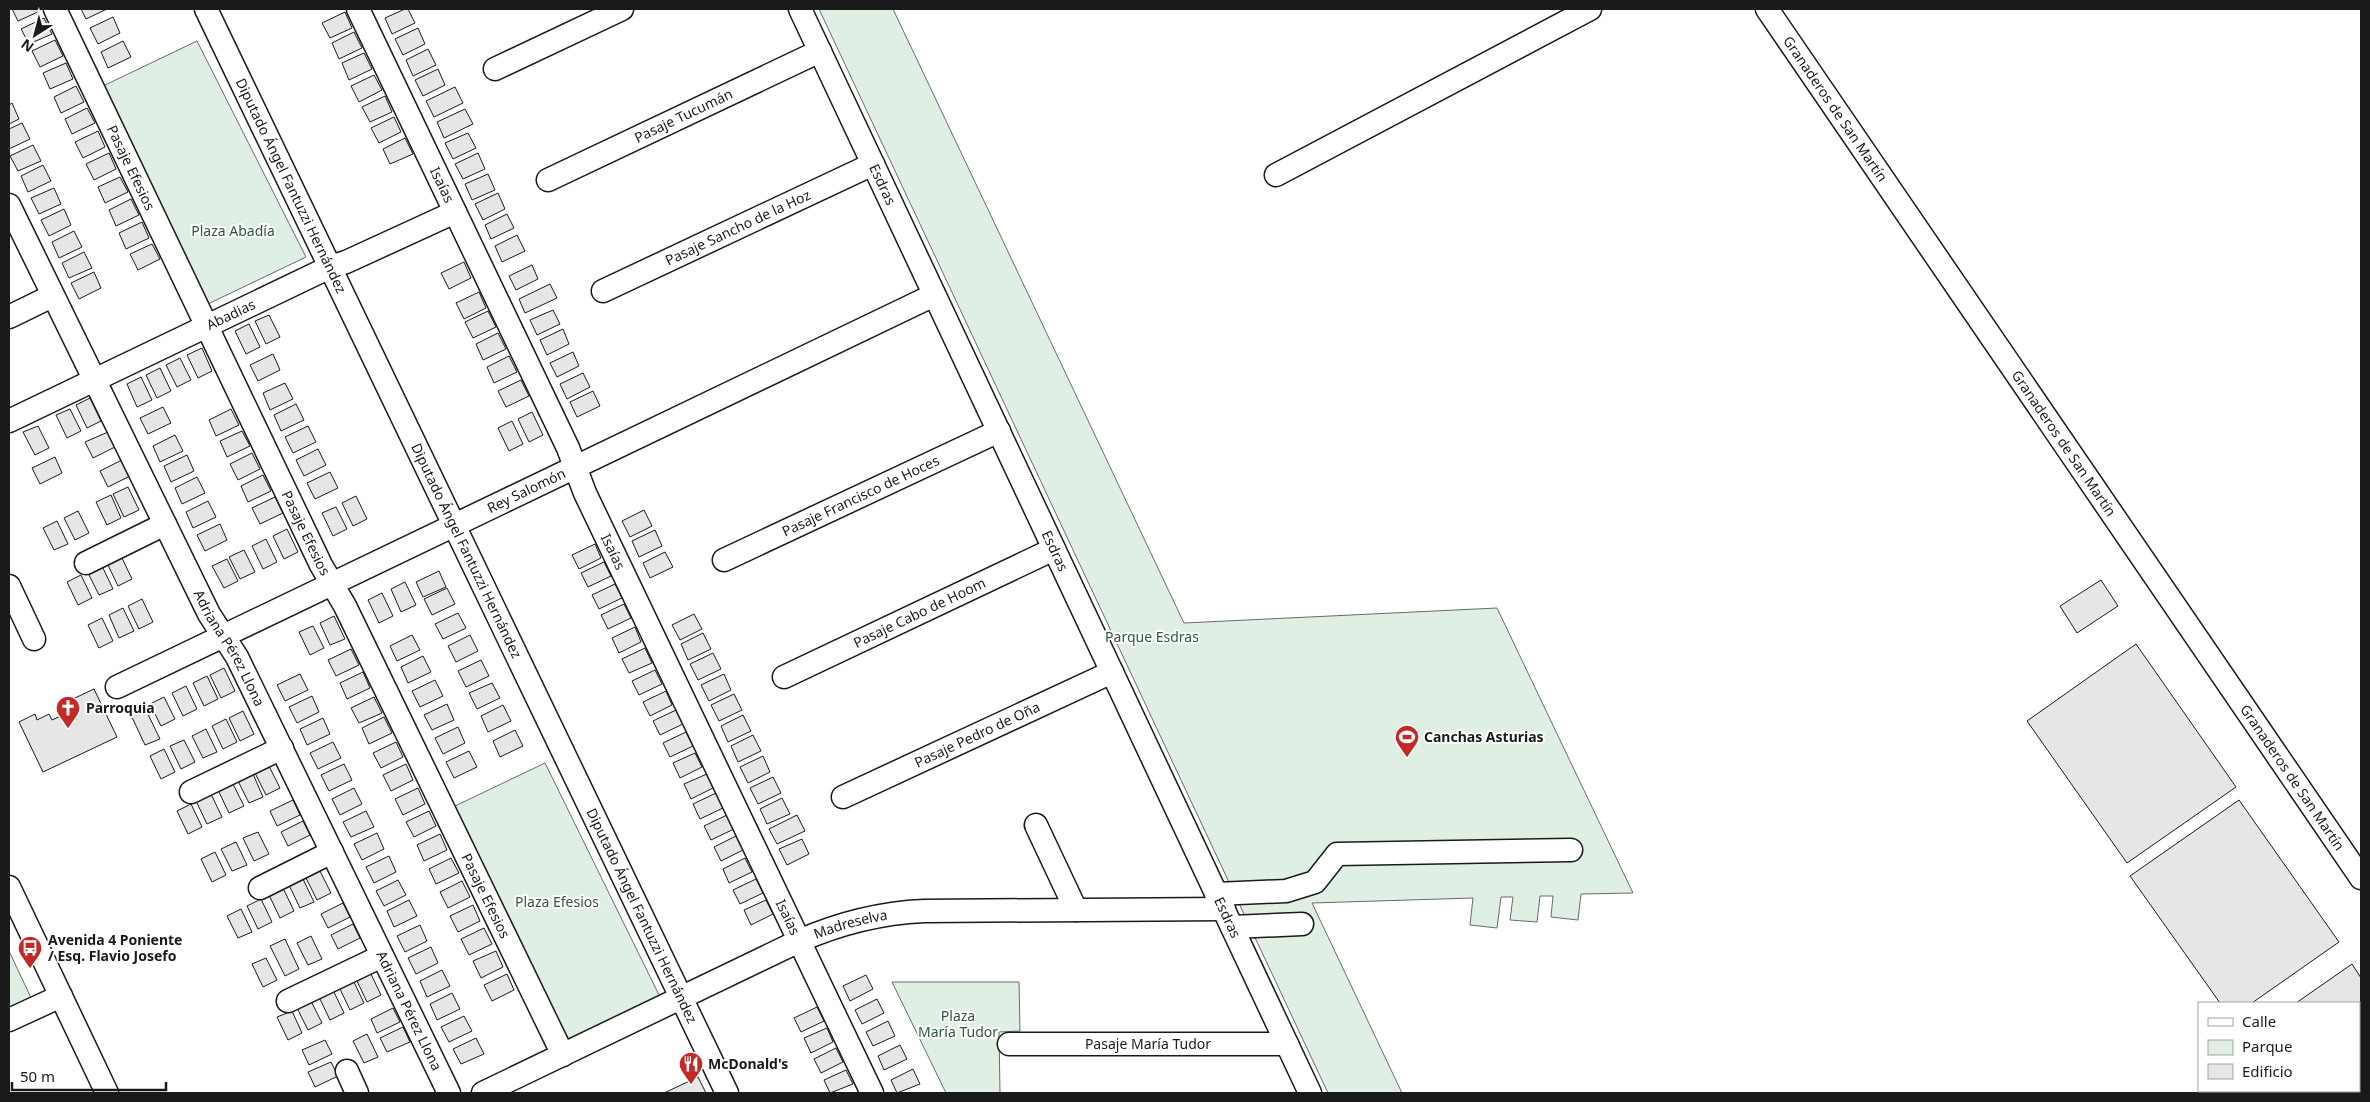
<svg xmlns="http://www.w3.org/2000/svg" width="2370" height="1102" font-family="'Noto Sans',sans-serif">
<rect width="100%" height="100%" fill="#fff"/>
<g fill="#e0efe3" stroke="#6a6a6a">
<polygon points="819,9 893,9 1184,623 1497,608 1633,893 1581,894 1578,920 1551,917 1553,896 1540,896 1537,922 1510,920 1513,897 1501,897 1497,928 1470,925 1473,898 1312,903 1402,1093 1328,1093"/>
<polygon points="197,41 306,257 208,304 103,86"/>
<polygon points="545,763 660,997 568,1041 453,807"/>
<polygon points="9,951 33,1002 9,1013"/>
<polygon points="892,982 1019,982 1020,1031 999,1032 1000,1093 946,1093"/>
</g>
<g fill="#e6e6e6" stroke="#1a1a1a">
<polygon points="12,9 39,9 40,11 18,21"/>
<polygon points="81,9 107,9 86,19"/>
<polygon points="405,9 408,9 415,23 392,34 385,18"/>
<polygon points="345,12 352,28 330,38 322,23"/>
<polygon points="113,17 120,33 98,44 90,28"/>
<polygon points="44,18 52,34 29,44 21,29"/>
<polygon points="418,28 425,44 403,55 395,39"/>
<polygon points="354,32 362,48 339,59 332,43"/>
<polygon points="55,40 63,56 40,67 32,51"/>
<polygon points="123,41 131,57 108,68 101,52"/>
<polygon points="428,49 436,65 413,76 406,60"/>
<polygon points="364,53 372,69 349,80 342,63"/>
<polygon points="66,63 73,79 50,89 43,73"/>
<polygon points="438,69 445,85 423,96 415,80"/>
<polygon points="374,75 382,90 359,102 351,86"/>
<polygon points="76,86 84,102 61,113 54,97"/>
<polygon points="455,87 463,103 434,117 426,101"/>
<polygon points="385,96 392,112 370,122 362,107"/>
<polygon points="12,103 19,119 9,124 9,105"/>
<polygon points="87,108 95,123 72,134 65,119"/>
<polygon points="465,109 473,124 444,138 437,122"/>
<polygon points="394,117 401,132 379,143 371,128"/>
<polygon points="22,123 30,139 9,149 9,129"/>
<polygon points="98,131 105,147 83,158 75,142"/>
<polygon points="468,133 476,148 453,159 445,143"/>
<polygon points="405,138 413,154 390,164 383,149"/>
<polygon points="33,145 41,161 18,171 10,156"/>
<polygon points="109,153 116,169 94,180 86,164"/>
<polygon points="478,153 485,169 463,179 455,164"/>
<polygon points="43,165 51,181 28,192 21,176"/>
<polygon points="488,174 495,190 472,200 465,184"/>
<polygon points="120,177 128,192 105,203 98,187"/>
<polygon points="54,188 61,204 39,214 31,198"/>
<polygon points="498,193 505,209 483,220 475,204"/>
<polygon points="131,199 139,215 116,226 109,210"/>
<polygon points="64,209 71,225 49,236 41,220"/>
<polygon points="507,214 514,228 491,239 485,225"/>
<polygon points="142,222 149,238 126,249 119,233"/>
<polygon points="74,231 82,247 59,258 52,242"/>
<polygon points="517,235 525,251 502,262 495,246"/>
<polygon points="152,244 160,259 138,270 130,254"/>
<polygon points="84,252 92,268 69,278 62,263"/>
<polygon points="464,262 471,278 449,289 441,273"/>
<polygon points="532,265 538,279 516,290 509,276"/>
<polygon points="94,272 101,288 79,299 71,283"/>
<polygon points="550,284 557,298 525,313 519,299"/>
<polygon points="479,292 486,308 464,319 456,303"/>
<polygon points="553,310 560,324 537,335 530,320"/>
<polygon points="488,311 496,327 473,338 465,322"/>
<polygon points="269,315 280,337 266,344 255,321"/>
<polygon points="249,324 260,347 246,354 235,331"/>
<polygon points="563,329 569,344 547,355 540,340"/>
<polygon points="498,333 506,349 483,360 476,344"/>
<polygon points="202,348 212,371 198,378 187,355"/>
<polygon points="573,352 579,366 557,377 550,363"/>
<polygon points="273,354 280,370 258,381 250,365"/>
<polygon points="509,356 517,372 494,383 487,367"/>
<polygon points="180,358 191,380 177,387 166,365"/>
<polygon points="160,368 171,391 157,398 146,375"/>
<polygon points="583,373 590,387 567,399 560,384"/>
<polygon points="141,377 152,400 137,407 127,384"/>
<polygon points="521,380 529,396 506,407 498,391"/>
<polygon points="285,383 293,399 270,410 263,393"/>
<polygon points="593,391 600,406 577,417 570,402"/>
<polygon points="90,398 101,421 87,428 76,405"/>
<polygon points="296,404 304,420 281,431 274,415"/>
<polygon points="163,407 171,423 148,434 140,418"/>
<polygon points="70,409 81,431 67,438 56,415"/>
<polygon points="231,409 239,425 216,436 209,420"/>
<polygon points="532,412 543,435 529,442 518,419"/>
<polygon points="512,421 523,444 509,451 498,428"/>
<polygon points="38,426 49,448 35,455 23,432"/>
<polygon points="308,426 316,442 293,453 285,437"/>
<polygon points="242,431 250,446 227,457 220,441"/>
<polygon points="108,432 115,447 93,458 85,442"/>
<polygon points="175,435 183,451 160,462 153,446"/>
<polygon points="318,449 326,465 304,476 296,460"/>
<polygon points="252,453 260,469 238,480 230,464"/>
<polygon points="187,455 194,471 171,482 164,466"/>
<polygon points="55,457 62,473 40,484 32,468"/>
<polygon points="122,460 130,476 108,487 100,471"/>
<polygon points="330,472 338,488 315,499 307,483"/>
<polygon points="263,475 271,491 248,502 241,486"/>
<polygon points="197,477 205,493 182,504 175,488"/>
<polygon points="128,487 139,510 124,517 113,494"/>
<polygon points="111,495 121,518 107,525 96,502"/>
<polygon points="356,496 367,519 353,526 342,503"/>
<polygon points="275,497 283,513 260,524 252,508"/>
<polygon points="208,501 216,517 193,528 186,512"/>
<polygon points="336,507 347,529 333,536 322,513"/>
<polygon points="644,510 652,526 630,537 622,521"/>
<polygon points="78,511 89,533 75,540 64,518"/>
<polygon points="57,521 68,544 54,550 43,528"/>
<polygon points="220,524 227,540 205,551 197,535"/>
<polygon points="287,529 298,552 284,559 273,536"/>
<polygon points="655,530 662,546 639,557 632,541"/>
<polygon points="266,539 277,562 263,569 252,546"/>
<polygon points="595,544 601,558 579,569 572,555"/>
<polygon points="244,550 255,572 240,579 229,557"/>
<polygon points="665,552 673,567 650,578 643,563"/>
<polygon points="121,556 132,579 118,586 107,563"/>
<polygon points="227,559 238,581 224,588 212,566"/>
<polygon points="604,562 611,576 588,587 581,573"/>
<polygon points="102,566 113,589 99,595 88,573"/>
<polygon points="439,571 446,587 423,597 416,582"/>
<polygon points="81,575 92,598 78,605 67,582"/>
<polygon points="2101,580 2118,606 2077,633 2060,606"/>
<polygon points="405,582 416,605 401,612 391,589"/>
<polygon points="615,584 622,598 599,609 592,595"/>
<polygon points="447,588 455,604 432,615 424,599"/>
<polygon points="382,593 393,616 379,623 368,600"/>
<polygon points="142,599 153,622 139,629 128,606"/>
<polygon points="624,604 631,618 608,629 601,615"/>
<polygon points="123,608 134,631 119,638 109,615"/>
<polygon points="458,613 466,628 443,639 435,624"/>
<polygon points="694,614 702,629 680,640 672,625"/>
<polygon points="334,616 345,639 330,645 320,623"/>
<polygon points="102,618 113,641 99,648 88,625"/>
<polygon points="313,626 324,648 310,655 299,632"/>
<polygon points="635,627 641,642 619,653 612,638"/>
<polygon points="703,633 711,649 688,660 681,644"/>
<polygon points="412,635 420,650 397,661 390,646"/>
<polygon points="470,635 478,651 456,662 448,646"/>
<polygon points="2136,644 2236,787 2127,863 2027,721"/>
<polygon points="645,648 652,663 629,673 622,659"/>
<polygon points="351,649 359,665 336,676 328,660"/>
<polygon points="713,653 721,669 698,680 690,664"/>
<polygon points="423,656 431,672 408,683 401,667"/>
<polygon points="481,660 489,676 466,687 458,671"/>
<polygon points="224,668 235,691 221,698 210,675"/>
<polygon points="655,670 662,684 639,695 632,681"/>
<polygon points="363,672 370,688 347,699 340,683"/>
<polygon points="300,674 308,690 285,701 277,685"/>
<polygon points="724,674 731,690 709,701 701,685"/>
<polygon points="207,676 218,699 204,706 193,683"/>
<polygon points="435,680 443,696 420,707 412,691"/>
<polygon points="492,683 500,698 477,709 469,693"/>
<polygon points="186,686 197,709 183,716 172,693"/>
<polygon points="94,689 117,737 43,772 19,722 35,714 37,720 49,714 52,720 65,714 60,705"/>
<polygon points="666,691 672,705 650,716 643,702"/>
<polygon points="734,694 742,710 719,721 711,705"/>
<polygon points="312,696 319,712 297,723 289,707"/>
<polygon points="164,697 175,719 161,726 150,704"/>
<polygon points="374,697 382,713 359,723 351,708"/>
<polygon points="447,704 454,720 432,730 424,715"/>
<polygon points="503,705 511,721 488,732 481,716"/>
<polygon points="144,706 160,739 145,745 130,713"/>
<polygon points="676,710 683,724 660,735 653,721"/>
<polygon points="243,711 254,734 240,741 229,718"/>
<polygon points="743,715 751,731 728,742 721,726"/>
<polygon points="384,717 392,733 369,744 362,728"/>
<polygon points="323,718 330,734 307,745 300,729"/>
<polygon points="226,719 237,742 223,749 212,726"/>
<polygon points="458,727 465,743 443,754 435,738"/>
<polygon points="206,729 217,752 203,758 192,736"/>
<polygon points="515,730 523,746 500,757 493,741"/>
<polygon points="686,732 693,746 670,757 663,743"/>
<polygon points="753,735 761,751 738,762 731,746"/>
<polygon points="184,740 195,762 181,769 170,746"/>
<polygon points="333,742 341,758 318,769 310,753"/>
<polygon points="396,742 403,757 381,768 373,753"/>
<polygon points="164,749 175,772 161,779 150,756"/>
<polygon points="469,751 477,767 454,778 446,762"/>
<polygon points="695,753 702,767 680,778 673,763"/>
<polygon points="763,756 770,772 748,783 740,767"/>
<polygon points="344,764 352,780 329,791 321,775"/>
<polygon points="406,764 413,780 391,791 383,775"/>
<polygon points="269,766 280,788 266,795 255,773"/>
<polygon points="253,774 263,797 249,803 238,781"/>
<polygon points="707,774 713,788 691,799 684,784"/>
<polygon points="773,777 781,793 758,804 750,788"/>
<polygon points="233,784 244,806 229,813 218,790"/>
<polygon points="354,788 362,804 340,815 332,799"/>
<polygon points="418,788 425,804 403,815 395,799"/>
<polygon points="716,793 723,808 700,819 693,804"/>
<polygon points="211,794 222,817 207,824 196,801"/>
<polygon points="782,798 790,814 767,824 760,809"/>
<polygon points="293,800 300,815 277,826 270,811"/>
<polygon points="2239,800 2339,942 2252,1003 2220,1003 2130,876"/>
<polygon points="191,804 202,827 188,834 177,811"/>
<polygon points="366,811 374,827 351,837 343,822"/>
<polygon points="429,811 436,826 414,837 406,822"/>
<polygon points="727,815 734,829 711,840 704,826"/>
<polygon points="797,815 805,831 777,844 769,829"/>
<polygon points="303,821 310,835 288,846 281,832"/>
<polygon points="258,832 269,854 254,861 243,838"/>
<polygon points="377,833 384,849 362,860 354,844"/>
<polygon points="440,834 447,850 424,861 417,845"/>
<polygon points="736,836 743,850 721,861 714,847"/>
<polygon points="802,839 809,854 787,865 779,849"/>
<polygon points="236,842 247,865 232,871 221,849"/>
<polygon points="215,852 226,875 212,882 201,859"/>
<polygon points="389,856 396,872 374,883 366,867"/>
<polygon points="451,858 459,873 436,884 429,869"/>
<polygon points="745,858 752,872 729,883 723,869"/>
<polygon points="320,871 331,893 317,900 306,878"/>
<polygon points="303,879 314,902 300,908 289,885"/>
<polygon points="756,879 763,893 740,904 733,890"/>
<polygon points="398,880 406,895 384,906 376,891"/>
<polygon points="462,881 470,897 448,908 440,892"/>
<polygon points="283,888 294,911 280,918 269,895"/>
<polygon points="261,899 272,922 258,929 247,906"/>
<polygon points="409,900 417,916 394,927 387,911"/>
<polygon points="766,900 773,914 751,925 744,910"/>
<polygon points="343,903 350,917 328,928 321,914"/>
<polygon points="473,905 480,921 458,932 450,916"/>
<polygon points="241,909 252,932 238,938 227,916"/>
<polygon points="353,924 360,938 338,949 331,935"/>
<polygon points="420,925 427,941 405,952 397,936"/>
<polygon points="484,928 492,944 469,955 461,939"/>
<polygon points="311,936 322,959 308,965 297,943"/>
<polygon points="285,939 299,969 285,976 270,946"/>
<polygon points="431,947 438,963 416,974 408,958"/>
<polygon points="496,951 503,967 481,978 473,961"/>
<polygon points="266,958 277,980 263,987 252,964"/>
<polygon points="2352,964 2361,978 2361,1093 2280,1093 2278,1091 2359,1091 2359,1003 2296,1003"/>
<polygon points="442,970 450,986 427,997 420,981"/>
<polygon points="370,972 381,995 367,1002 356,979"/>
<polygon points="507,974 514,990 492,1001 484,985"/>
<polygon points="866,975 873,989 850,1001 843,986"/>
<polygon points="353,980 364,1003 350,1010 339,987"/>
<polygon points="333,990 344,1013 330,1020 319,997"/>
<polygon points="452,993 460,1009 437,1020 430,1004"/>
<polygon points="877,999 884,1013 862,1024 855,1010"/>
<polygon points="311,1001 322,1023 308,1030 297,1008"/>
<polygon points="817,1007 824,1021 801,1032 794,1018"/>
<polygon points="393,1008 400,1022 377,1033 371,1019"/>
<polygon points="292,1011 302,1033 288,1040 277,1017"/>
<polygon points="464,1016 472,1031 449,1042 441,1027"/>
<polygon points="888,1021 895,1036 873,1046 866,1032"/>
<polygon points="403,1027 410,1042 387,1052 380,1038"/>
<polygon points="827,1028 833,1042 811,1053 804,1038"/>
<polygon points="367,1034 378,1057 364,1063 353,1041"/>
<polygon points="476,1038 484,1054 461,1064 453,1049"/>
<polygon points="325,1040 332,1054 309,1065 302,1050"/>
<polygon points="900,1045 907,1059 884,1070 878,1056"/>
<polygon points="836,1048 843,1062 821,1073 814,1059"/>
<polygon points="331,1062 338,1076 315,1087 308,1072"/>
<polygon points="913,1069 920,1084 897,1093 891,1080"/>
<polygon points="846,1070 853,1084 830,1093 824,1080"/>
<polygon points="698,1077 706,1093 664,1093"/>
</g>
<g fill="none" stroke-linecap="round" stroke-linejoin="round">
<defs>
<g id="minor">
<path id="s1" d="M 55,9 L 321,565 L 345,606 L 563,1055"/>
<path id="s2" d="M 206,9 L 727,1093"/>
<path id="s3" d="M 358,9 L 568,448 L 585,493 L 872,1093"/>
<path id="s4" d="M 800,9 L 1310,1093"/>
<path id="s5" d="M 1767,9 L 2361,878"/>
<polyline points="495,69 622,9"/>
<polyline points="1276,175 1590,9"/>
<path id="s6" d="M 548,180 L 820,51"/>
<path id="s7" d="M 9,205 L 209,614 L 237,657 L 449,1093"/>
<path id="s8" d="M 603,291 L 873,164"/>
<polyline points="9,317 52,296"/>
<path id="s9" d="M 9,421 L 330,267 L 346,262 L 455,212"/>
<path id="s10" d="M 724,560 L 999,431"/>
<polyline points="86,563 165,524"/>
<polyline points="9,586 34,639"/>
<path id="s11" d="M 784,677 L 1054,549"/>
<path id="s12" d="M 117,687 L 934,295"/>
<polyline points="191,792 282,748"/>
<path id="s13" d="M 843,797 L 1112,672"/>
<polyline points="1036,825 1076,910"/>
<polyline points="9,887 107,1093"/>
<polyline points="260,888 332,852"/>
<polyline points="1216,894 1286,891 1315,882 1337,854 1571,850"/>
<polyline points="1232,927 1302,924"/>
<polyline points="288,1001 382,956"/>
<polyline points="9,1020 61,996"/>
<path id="s14" d="M 1009,1044 L 1287,1044"/>
<polyline points="347,1071 357,1093"/>
<path id="s15" d="M 483,1093 L 799,941 C 840,923 879,913 924,911 L 1224,909"/>
</g>
</defs>
<use href="#minor" stroke="#1a1a1a" stroke-width="25"/>
<use href="#minor" stroke="#fff" stroke-width="22"/>
</g>
<defs>
<symbol id="church-pin" viewBox="-11 -11 22 30"><path d="M0 17L-7.5 6A9.5 9.5 0 1 1 7.5 6Z" fill="#c62828" stroke="#fff"/><path d="M-1.2-6h2.4v3.5h3.3v2.4h-3.3V6h-2.4V-.1h-3.3v-2.4h3.3Z" fill="#fff"/></symbol>
<symbol id="stadium-pin" viewBox="-11 -11 22 30"><path d="M0 17L-7.5 6A9.5 9.5 0 1 1 7.5 6Z" fill="#c62828" stroke="#fff"/><path d="M0-5a6.5 5 0 1 0 0 10a6.5 5 0 1 0 0-10ZM-3.5-1.8h7v3.6h-7Z" fill="#fff"/></symbol>
<symbol id="bus-pin" viewBox="-11 -11 22 30"><path d="M0 17L-7.5 6A9.5 9.5 0 1 1 7.5 6Z" fill="#c62828" stroke="#fff"/><path d="M-5-6H5V4H4V6H2V4H-2V6H-4V4H-5ZM-3.5-4V0h7V-4ZM-3.5 1.2v1.5H-2V1.2ZM2 1.2v1.5H3.5V1.2Z" fill="#fff"/></symbol>
<symbol id="restaurant-pin" viewBox="-11 -11 22 30"><path d="M0 17L-7.5 6A9.5 9.5 0 1 1 7.5 6Z" fill="#c62828" stroke="#fff"/><path d="M-5-6h1v4h1v-4h1v4h1v-4h1v5L-1.5 .5V6h-2V.5L-5-1ZM5-6V6H3V1.5H1.5Q1.5-4 5-6Z" fill="#fff"/></symbol>
</defs>
<g fill-rule="evenodd">
<use href="#church-pin" x="54" y="694" width="28" height="38"/>
<use href="#stadium-pin" x="1393" y="723" width="28" height="38"/>
<use href="#bus-pin" x="16" y="934" width="28" height="38"/>
<use href="#restaurant-pin" x="677" y="1050" width="28" height="38"/>
</g>
<g text-anchor="middle" stroke-width="4" stroke-linejoin="round" paint-order="stroke">
<g font-size="14" fill="#1a1a1a" stroke="#fff">
<text dy="5" stroke="none"><textPath href="#s5" startOffset="121">Granaderos de San Martín</textPath></text>
<text dy="5" stroke="none"><textPath href="#s6" startOffset="150">Pasaje Tucumán</textPath></text>
<text dy="5" stroke="none"><textPath href="#s1" startOffset="176">Pasaje Efesios</textPath></text>
<text dy="5" stroke="none"><textPath href="#s3" startOffset="195">Isaías</textPath></text>
<text dy="5" stroke="none"><textPath href="#s4" startOffset="194">Esdras</textPath></text>
<text dy="5" stroke="none"><textPath href="#s2" startOffset="196">Diputado Ángel Fantuzzi Hernández</textPath></text>
<text dy="5" stroke="none"><textPath href="#s8" startOffset="149">Pasaje Sancho de la Hoz</textPath></text>
<text dy="5" stroke="none"><textPath href="#s9" startOffset="246">Abadias</textPath></text>
<text dy="5" stroke="none"><textPath href="#s5" startOffset="526">Granaderos de San Martín</textPath></text>
<text dy="5" stroke="none"><textPath href="#s12" startOffset="454">Rey Salomón</textPath></text>
<text dy="5" stroke="none"><textPath href="#s10" startOffset="151">Pasaje Francisco de Hoces</textPath></text>
<text dy="5" stroke="none"><textPath href="#s1" startOffset="581">Pasaje Efesios</textPath></text>
<text dy="5" stroke="none"><textPath href="#s2" startOffset="601">Diputado Ángel Fantuzzi Hernández</textPath></text>
<text dy="5" stroke="none"><textPath href="#s4" startOffset="599">Esdras</textPath></text>
<text dy="5" stroke="none"><textPath href="#s3" startOffset="600">Isaías</textPath></text>
<text dy="5" stroke="none"><textPath href="#s11" startOffset="150">Pasaje Cabo de Hoom</textPath></text>
<text dy="5" stroke="none"><textPath href="#s7" startOffset="495">Adriana Pérez Llona</textPath></text>
<text dy="5" stroke="none"><textPath href="#s13" startOffset="148">Pasaje Pedro de Oña</textPath></text>
<text dy="5" stroke="none"><textPath href="#s5" startOffset="931">Granaderos de San Martín</textPath></text>
<text dy="5" stroke="none"><textPath href="#s1" startOffset="986">Pasaje Efesios</textPath></text>
<text dy="5" stroke="none"><textPath href="#s2" startOffset="1006">Diputado Ángel Fantuzzi Hernández</textPath></text>
<text dy="5" stroke="none"><textPath href="#s3" startOffset="1005">Isaías</textPath></text>
<text dy="5" stroke="none"><textPath href="#s4" startOffset="1004">Esdras</textPath></text>
<text dy="5" stroke="none"><textPath href="#s15" startOffset="405">Madreselva</textPath></text>
<text dy="5" stroke="none"><textPath href="#s7" startOffset="900">Adriana Pérez Llona</textPath></text>
<text dy="5" stroke="none"><textPath href="#s14" startOffset="139">Pasaje María Tudor</textPath></text>
</g>
<g font-size="14" fill="#2b5a34" stroke="#fff">
<text x="233" y="236">Plaza Abadía</text>
<text x="1152" y="642">Parque Esdras</text>
<text x="557" y="907">Plaza Efesios</text>
<text x="958" y="1021">Plaza<tspan x="958" dy="16">María Tudor</tspan></text>
</g>
<g font-size="14" font-weight="bold" fill="#1a1a1a" stroke="#fff" text-anchor="start">
<text x="86" y="713">Parroquia</text>
<text x="1424" y="742">Canchas Asturias</text>
<text x="48" y="945">Avenida 4 Poniente<tspan x="48" dy="16">/ Esq. Flavio Josefo</tspan></text>
<text x="708" y="1069">McDonald's</text>
</g>
</g>
<rect width="2370" height="1102" fill="none" stroke="#1a1a1a" stroke-width="20"/>
<rect x="2198" y="1002" width="162" height="90" fill="#ffffff" stroke="#a3a3a3"/>
<rect x="2208" y="1018" width="25" height="8" fill="#ffffff" stroke="#a3a3a3"/>
<text x="2242" y="1027" font-size="15" fill="#1a1a1a">Calle</text>
<rect x="2208" y="1040" width="25" height="15" fill="#e0efe3" stroke="#a3a3a3"/>
<text x="2242" y="1052" font-size="15" fill="#1a1a1a">Parque</text>
<rect x="2208" y="1064" width="25" height="15" fill="#e6e6e6" stroke="#a3a3a3"/>
<text x="2242" y="1077" font-size="15" fill="#1a1a1a">Edificio</text>
<g transform="translate(35 35) rotate(216)" stroke="#ffffff" stroke-width="4" paint-order="stroke">
<path d="M0-4L9 19L0 12L-9 19Z" fill="#1a1a1a"/>
<text y="-8" font-size="14" font-weight="bold" text-anchor="middle" fill="#1a1a1a">N</text>
</g>
<path d="M12 1082v8h154v-8" fill="none" stroke="#1a1a1a" stroke-width="2.5"/>
<text x="20" y="1082" font-size="15" fill="#1a1a1a" stroke="#ffffff" stroke-width="4" paint-order="stroke">50 m</text>
</svg>
